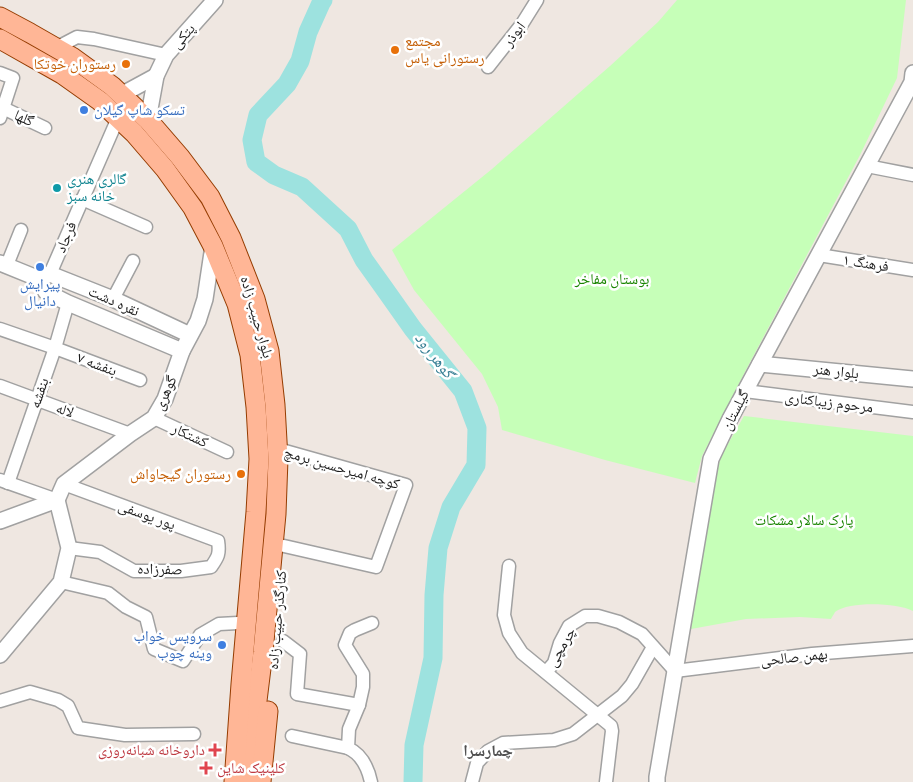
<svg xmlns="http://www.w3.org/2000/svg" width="913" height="782" font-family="Karla,'Noto Naskh Arabic',sans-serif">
<rect width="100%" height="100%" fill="#efe7e1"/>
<g fill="#c6ffb8">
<polygon points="677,0 906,0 897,78 860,155 747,368 702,456 695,483 605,460 502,430 498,407 482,374 414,290 392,250 492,169 610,66 658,22"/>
<path d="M 744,416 L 913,436 L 913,611 C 897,603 850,601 835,612 C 834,614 832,617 831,619 L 800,617 L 746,619 L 691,629 L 704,523 L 721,456 Z"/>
</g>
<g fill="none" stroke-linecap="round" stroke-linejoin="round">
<polyline stroke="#9de2df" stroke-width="19" points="323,0 321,3 308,32 300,61 287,84 258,115 252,140 256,162 274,175 302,187 348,229 364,260 384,288 413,329 463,391 477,428 476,465 451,507 438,548 434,595 433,658 414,745 413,782"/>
<defs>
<g id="minor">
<polyline points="56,48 77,37 94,39 166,55"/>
<polyline points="488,67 522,24 537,0"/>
<polyline points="0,73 13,78 0,118"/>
<polyline points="3,108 45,128"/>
<polyline points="867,166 913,175"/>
<polyline points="82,199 146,227"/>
<polyline points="819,255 913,270"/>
<polyline points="7,265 21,230"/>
<polyline points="50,274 118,118"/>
<polyline points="113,299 133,261"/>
<polyline points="0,329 55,348 140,380"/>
<polyline points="0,386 130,434"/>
<polyline points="745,391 913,412"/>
<polyline points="154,418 227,452"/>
<polyline points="278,449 406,485 376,567 284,546"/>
<polyline points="0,480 57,500"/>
<polyline points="8,483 55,348 68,303"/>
<path d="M 64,484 L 218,541 C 220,554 218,557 211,567 L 181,571 L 134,571 L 100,552 L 69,548"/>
<polyline points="509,566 504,615 509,633 522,653 611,726 612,731 606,782"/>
<polyline points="61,582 108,593 126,607 146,617 154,649 183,661 200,635 219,624 238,623"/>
<polyline points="283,641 300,654 297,694 359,705"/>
<polyline points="546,672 554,663 560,643 569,626 585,616 598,616 619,622 642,634 675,671 812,654 913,646"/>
<polyline points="0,701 30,692 58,700 68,706 78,728 125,735 194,734"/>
<polyline points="292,736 348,748"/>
<path d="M 371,782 C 368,768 361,754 348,748 L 349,729 L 359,705 L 363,687 L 363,674 L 345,645 L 350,633 L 355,630 L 372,623"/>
<polyline points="472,782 477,763 488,751 503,743 554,740 573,734 622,696 632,684 653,647"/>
</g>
<g id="tertiary">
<polyline points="121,95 156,76"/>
<polyline points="148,120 156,76 166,55 215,0"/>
<polyline points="0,263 37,278 46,292 68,303 182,351"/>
<polyline points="37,278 50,274 113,299 190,335"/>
<polyline points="760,364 913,379"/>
<polyline points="57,500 64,484 130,434 154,418 165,399 182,351 198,321 205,299 213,246"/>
<polyline points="0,521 57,500"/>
<polyline points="0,655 61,582 69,548 57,500"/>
<polyline points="657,782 657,777 711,459 730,419 912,82 913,73"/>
</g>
<g id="primary">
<polyline points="0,17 30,33 72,57 112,86 148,120 180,157 210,197 231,238 255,299 269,351 275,405 278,459 276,514 263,652 247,782"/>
<polyline points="0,39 62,74 100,101 134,133 165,169 193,208 213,246 237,304 250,355 256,407 259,459 256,512 241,684 234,782"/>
<polyline points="261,782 268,711"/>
</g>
</defs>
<use href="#minor" stroke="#a1a1a1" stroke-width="15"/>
<use href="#tertiary" stroke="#a1a1a1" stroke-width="18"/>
<use href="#primary" stroke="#953c00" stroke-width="21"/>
<use href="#minor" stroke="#fff" stroke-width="12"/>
<use href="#tertiary" stroke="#fff" stroke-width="15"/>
<use href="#primary" stroke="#ffb696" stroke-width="19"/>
</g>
<g fill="#e8710a" stroke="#fff" stroke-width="2">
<circle cx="395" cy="50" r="5"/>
<circle cx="126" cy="64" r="5"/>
<circle cx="241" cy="474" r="5"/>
</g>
<g fill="#3f7fe0" stroke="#fff" stroke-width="2">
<circle cx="84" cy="110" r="5"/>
<circle cx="40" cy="267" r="5"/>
<circle cx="222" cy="645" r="5"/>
</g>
<circle fill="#0f9aa8" stroke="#fff" stroke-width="2" cx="57" cy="188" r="5"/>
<g fill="#e0444e" stroke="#fff" stroke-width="2">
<path d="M212.5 742.5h5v5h5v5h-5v5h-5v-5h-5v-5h5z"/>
<path d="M203.5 760.5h5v5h5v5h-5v5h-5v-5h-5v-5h5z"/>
</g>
<g text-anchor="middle" stroke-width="5" stroke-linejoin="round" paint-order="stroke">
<g font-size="15" fill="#1d1d1d" stroke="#fff">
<text transform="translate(514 34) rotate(-53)" y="5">ابوذر</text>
<text transform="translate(183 36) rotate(-49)" y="5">پتکی</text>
<text transform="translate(24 118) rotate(25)" y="5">گلها</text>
<text transform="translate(66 237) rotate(-67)" y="5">فرجاد</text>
<text transform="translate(866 263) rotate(9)" y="5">فرهنگ ۱</text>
<text transform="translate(114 301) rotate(24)" y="5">نقره دشت</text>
<text transform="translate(257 317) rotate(74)" y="5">بلوار حبیب زاده</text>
<text transform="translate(97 364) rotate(21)" y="5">بنفشه ۷</text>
<text transform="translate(836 371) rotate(6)" y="5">بلوار هنر</text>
<text transform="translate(39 393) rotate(-71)" y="5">بنفشه</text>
<text transform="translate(165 393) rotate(-66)" y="5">گوهری</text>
<text transform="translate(829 402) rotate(7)" y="5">مرحوم زیباکناری</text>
<text transform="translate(65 410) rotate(20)" y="5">لاله</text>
<text transform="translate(735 410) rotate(-63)" y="5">گیلستان</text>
<text transform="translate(190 435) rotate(25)" y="5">کشتکار</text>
<text transform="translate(342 468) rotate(16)" y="5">کوچه امیرحسین برمچ</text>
<text transform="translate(147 515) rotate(20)" y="5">پور یوسفی</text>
<text transform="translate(160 569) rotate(1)" y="5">صفرزاده</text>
<text transform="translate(277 620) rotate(-85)" y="5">کنارگذر حبیب زاده</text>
<text transform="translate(561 647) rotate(-60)" y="5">چرمچی</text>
<text transform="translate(794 657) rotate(-6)" y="5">بهمن صالحی</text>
</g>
<g font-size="15" fill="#c56008" stroke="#fff" text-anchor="end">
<text x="405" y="46" text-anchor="start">مجتمع<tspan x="405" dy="17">رستورانی یاس</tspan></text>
<text x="116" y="69">رستوران خوتکا</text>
<text x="231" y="479">رستوران گیجاواش</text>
</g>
<g font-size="15" fill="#366cbe" stroke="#fff" text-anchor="start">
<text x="94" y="115">تسکو شاپ گیلان</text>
<text x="40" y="289" text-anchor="middle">پیرایش<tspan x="40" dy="17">دانیال</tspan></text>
<text x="212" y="641" text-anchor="end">سرویس خواب<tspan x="212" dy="17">وینه چوب</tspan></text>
</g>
<g font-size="15" fill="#0d838f" stroke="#fff" text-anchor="start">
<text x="67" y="184">گالری هنری<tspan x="67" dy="17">خانه سبز</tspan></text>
</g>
<g font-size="15" fill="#198500" stroke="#fff">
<text x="612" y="284">بوستان مفاخر</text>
<text x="804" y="525">پارک سالار مشکات</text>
</g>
<g font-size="15" fill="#be3a42" stroke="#fff" text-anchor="end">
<text x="205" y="755">داروخانه شبانه‌روزی</text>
<text x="217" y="773" text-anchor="start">کلینیک شاین</text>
</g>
<g font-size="16" font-style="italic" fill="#377f94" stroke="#fff">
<text transform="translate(435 355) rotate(52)" y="6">گوهر رود</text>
</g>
<g font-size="16" font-weight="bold" fill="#505050" stroke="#fff">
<text x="488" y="756">چمارسرا</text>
</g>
</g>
</svg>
